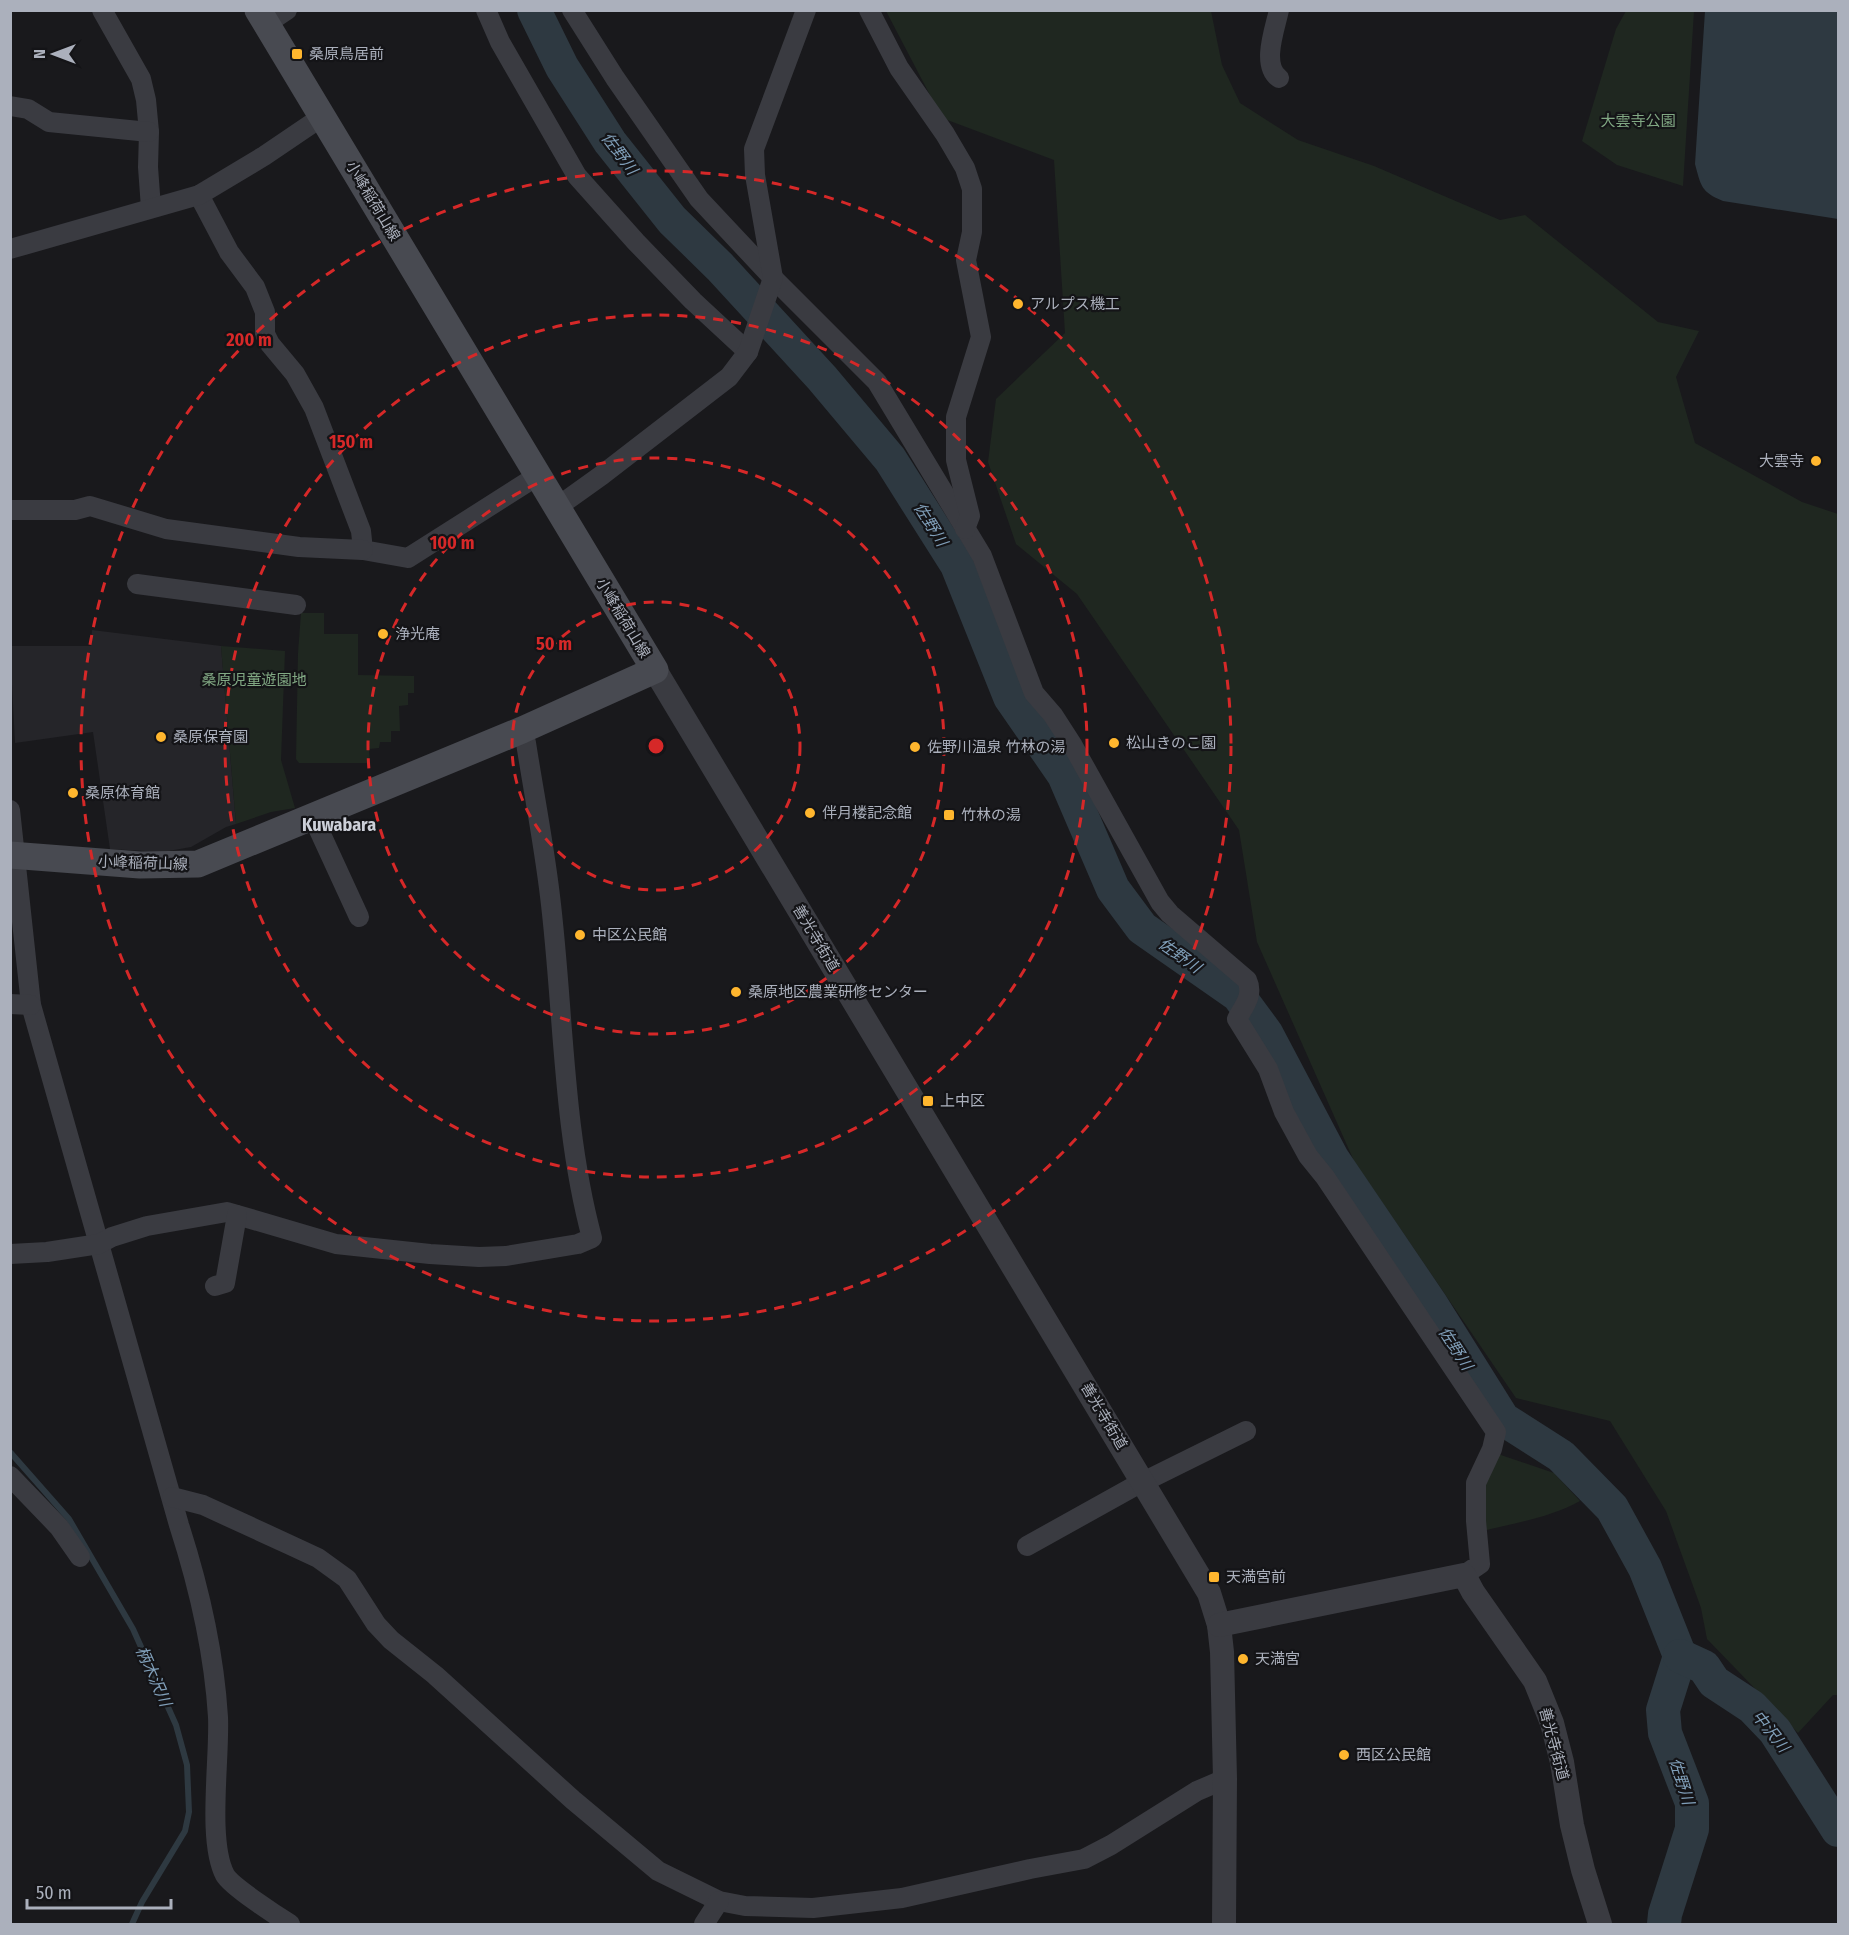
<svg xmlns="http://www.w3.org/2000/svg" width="1849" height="1935" font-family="'Fira Sans Condensed','Noto Sans JP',sans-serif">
<rect width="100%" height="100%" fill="#19191c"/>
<polygon fill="#252529" points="92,630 221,646 236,824 226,827 191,847 163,852 110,849 93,732 15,743 10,646 91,646"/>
<g fill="#1f2720">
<polygon points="886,11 1211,11 1222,65 1240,103 1298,140 1374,166 1500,220 1525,215 1658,322 1699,331 1676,377 1695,443 1802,502 1838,514 1838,1695 1833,1695 1798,1733 1707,1639 1701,1608 1666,1511 1610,1421 1516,1398 1354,1161 1257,942 1239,830 1077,594 1016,544 988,462 996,399 1065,333 1054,160 942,118"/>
<polygon points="1626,11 1694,11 1683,186 1617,165 1582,141 1616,29"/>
<polygon points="301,613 324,613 324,634 358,634 358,675 414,676 414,693 408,693 408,705 399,706 400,731 391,731 391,742 380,742 379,748 369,749 370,763 299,763 296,759 298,653"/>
<polygon points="221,646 285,651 281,760 295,808 271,812 236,824"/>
<path d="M 1495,1453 L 1554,1473 L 1580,1501 C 1549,1518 1515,1523 1482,1531 L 1486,1473 Z"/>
</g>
<path fill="#2e3941" d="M 1705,11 L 1838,11 L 1838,219 L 1723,201 C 1701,192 1701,186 1695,164 Z"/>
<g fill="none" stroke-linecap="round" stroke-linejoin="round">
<polyline stroke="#2e3941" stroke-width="6" points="10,1452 69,1519 133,1629 176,1725 187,1765 189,1812 185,1831 142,1902 132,1924"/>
<g stroke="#2e3941" stroke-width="34">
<polyline points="534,10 562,67 610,142 672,220 720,267 822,378 890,459 957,565 1010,697 1064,775 1113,889 1142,928 1238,995 1266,1033 1332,1158 1431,1304 1503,1419 1561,1456 1612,1508 1645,1568 1680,1656 1663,1710 1665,1733 1692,1803 1692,1829 1665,1914 1664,1924"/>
<polyline points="1680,1656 1704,1667 1714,1682 1752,1707 1775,1731 1838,1830"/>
</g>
<g stroke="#3a3b41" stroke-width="20">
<polyline points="102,10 141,79 146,100 149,132 148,167 151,208"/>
<polyline points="486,10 500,42 577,176 636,242 693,301 748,352"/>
<path d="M 572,10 L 615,78 L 699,199 L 773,278 L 877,382 L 982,556 L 1034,693 L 1053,715 L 1073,746 L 1160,902 L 1170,914 L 1247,980 C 1254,995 1244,1006 1237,1019 L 1268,1069 L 1284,1112 L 1308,1156 L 1325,1177 L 1496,1432 L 1492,1449 L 1476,1483 L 1476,1521 L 1480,1564 L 1464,1575"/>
<polyline points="869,10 899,68 945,134 965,168 972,189 972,232 966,260 981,337 956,417 956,460 970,516 965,529"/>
<path d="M 1279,10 C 1275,29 1261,65 1279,78"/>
<polyline points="266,24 287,10"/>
<polyline points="10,106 28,109 49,122 149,132"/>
<polyline points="199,195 229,252 255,287 265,312 265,334 270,344 295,374 314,408 361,531 363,550 408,558 537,476"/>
<polyline points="10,249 199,195 264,156 323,116"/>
<polyline points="556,508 602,475 729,377 748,352 773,278 755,175 754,149 806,10"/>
<polyline points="10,510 75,510 90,506 166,529 299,547 363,550"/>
<polyline points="137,584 296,605"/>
<path d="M 10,810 L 31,1005 L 179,1525 C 199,1587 214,1652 218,1717 C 220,1758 207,1841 225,1875 C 231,1886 277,1916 290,1924"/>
<polyline points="313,817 359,917"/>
<polyline points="10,1004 31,1005"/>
<path d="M 10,1254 L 47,1252 L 99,1244 L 112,1237 L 147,1226 L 227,1212 L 336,1244 L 430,1254 L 479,1257 L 506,1256 L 578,1244 L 592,1238 C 562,1127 564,1010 550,896 C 544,845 534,794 526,743 L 522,730"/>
<polyline points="215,1286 225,1283 237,1215"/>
<polyline points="10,1476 59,1527 80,1557"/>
<polyline points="172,1497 203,1505 290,1545 318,1558 347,1579 376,1624 391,1640 435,1675 573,1800 658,1871 719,1901 745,1906 813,1908 902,1898 1030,1869 1084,1859 1111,1845 1197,1791 1225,1779"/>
<polyline points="1027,1546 1133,1487 1246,1431"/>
<polyline points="704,1924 719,1901"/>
</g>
<g stroke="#3a3b41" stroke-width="24">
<polyline points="655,670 1209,1593 1219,1625 1222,1652 1225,1779 1224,1924"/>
<polyline points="1219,1625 1464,1575 1473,1592 1535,1681 1552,1723 1562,1762 1572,1825 1583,1870 1600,1924"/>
</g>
<polyline stroke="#484a51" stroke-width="27" points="10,855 140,865 198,864 522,730 655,670 258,10"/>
</g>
<g fill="none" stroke="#d62828" stroke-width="3" stroke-dasharray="10 8">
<circle cx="656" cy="746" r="144"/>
<circle cx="656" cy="746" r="288"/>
<circle cx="656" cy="746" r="431"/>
<circle cx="656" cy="746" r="575"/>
</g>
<g fill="#ffb62e" stroke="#141417" stroke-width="2">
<rect x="291" y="48" width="12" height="12" rx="3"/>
<circle cx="1018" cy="304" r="6"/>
<circle cx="1816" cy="461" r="6"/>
<circle cx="383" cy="634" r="6"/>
<circle cx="161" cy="737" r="6"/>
<circle cx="1114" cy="743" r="6"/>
<circle cx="915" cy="747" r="6"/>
<circle cx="73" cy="793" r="6"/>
<circle cx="810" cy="813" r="6"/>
<rect x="943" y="809" width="12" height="12" rx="3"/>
<circle cx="580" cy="935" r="6"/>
<circle cx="736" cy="992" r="6"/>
<rect x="922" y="1095" width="12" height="12" rx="3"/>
<rect x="1208" y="1571" width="12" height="12" rx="3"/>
<circle cx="1243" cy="1659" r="6"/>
<circle cx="1344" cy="1755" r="6"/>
</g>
<g text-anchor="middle" stroke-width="4.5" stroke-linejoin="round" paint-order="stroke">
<g font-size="15" fill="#abb0bc" stroke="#141417" text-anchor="start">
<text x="309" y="59">桑原鳥居前</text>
<text x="1030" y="309">アルプス機工</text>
<text x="1804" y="466" text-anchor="end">大雲寺</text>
<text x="395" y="639">浄光庵</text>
<text x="173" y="742">桑原保育園</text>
<text x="1126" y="748">松山きのこ園</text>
<text x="927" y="752">佐野川温泉 竹林の湯</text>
<text x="85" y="798">桑原体育館</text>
<text x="822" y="818">伴月楼記念館</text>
<text x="961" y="820">竹林の湯</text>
<text x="592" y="940">中区公民館</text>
<text x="748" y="997">桑原地区農業研修センター</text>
<text x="940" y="1106">上中区</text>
<text x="1226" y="1582">天満宮前</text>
<text x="1255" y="1664">天満宮</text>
<text x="1356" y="1760">西区公民館</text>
</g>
<g font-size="15" fill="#81a883" stroke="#141417">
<text x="1638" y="126">大雲寺公園</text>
<text x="254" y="685">桑原児童遊園地</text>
</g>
<g font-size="15" fill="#abb0bc" stroke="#141417">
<text transform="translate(373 201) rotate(59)" y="5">小峰稲荷山線</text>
<text transform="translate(623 618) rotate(59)" y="5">小峰稲荷山線</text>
<text transform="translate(143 863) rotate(2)" y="5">小峰稲荷山線</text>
<text transform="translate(816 938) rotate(59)" y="5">善光寺街道</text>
<text transform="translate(1104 1416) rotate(59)" y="5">善光寺街道</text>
<text transform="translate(1554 1744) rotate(75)" y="5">善光寺街道</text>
</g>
<g font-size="16" font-style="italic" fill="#809fb9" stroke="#141417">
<text transform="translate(620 153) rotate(53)" y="6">佐野川</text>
<text transform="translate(931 524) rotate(58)" y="6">佐野川</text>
<text transform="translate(1180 955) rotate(35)" y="6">佐野川</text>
<text transform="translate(1456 1348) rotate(57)" y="6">佐野川</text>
<text transform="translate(154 1676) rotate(66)" y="6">柄木沢川</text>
<text transform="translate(1771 1731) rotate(51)" y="6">中沢川</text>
<text transform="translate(1682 1781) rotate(72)" y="6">佐野川</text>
</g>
<g font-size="18" font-weight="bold" fill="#cccfd8" stroke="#141417">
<text x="339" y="831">Kuwabara</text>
</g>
</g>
<circle cx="656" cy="746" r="9" fill="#d62828" stroke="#141417" stroke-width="3"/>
<g font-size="18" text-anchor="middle" font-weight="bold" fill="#d62828" stroke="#141417" stroke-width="4.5" stroke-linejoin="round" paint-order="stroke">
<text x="249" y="346">200 m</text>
<text x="351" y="448">150 m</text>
<text x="452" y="549">100 m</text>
<text x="554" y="650">50 m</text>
</g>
<rect width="1849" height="1935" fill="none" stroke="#abb0bc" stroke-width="24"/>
<g transform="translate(54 54) rotate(270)" stroke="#141417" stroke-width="4.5" paint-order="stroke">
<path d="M0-4.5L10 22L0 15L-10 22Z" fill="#abb0bc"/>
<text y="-9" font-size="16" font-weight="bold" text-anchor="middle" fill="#abb0bc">N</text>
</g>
<path d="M27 1899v9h144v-9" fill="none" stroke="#abb0bc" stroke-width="3"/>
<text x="36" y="1899" font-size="18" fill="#abb0bc" stroke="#141417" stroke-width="4.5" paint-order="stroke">50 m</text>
</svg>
